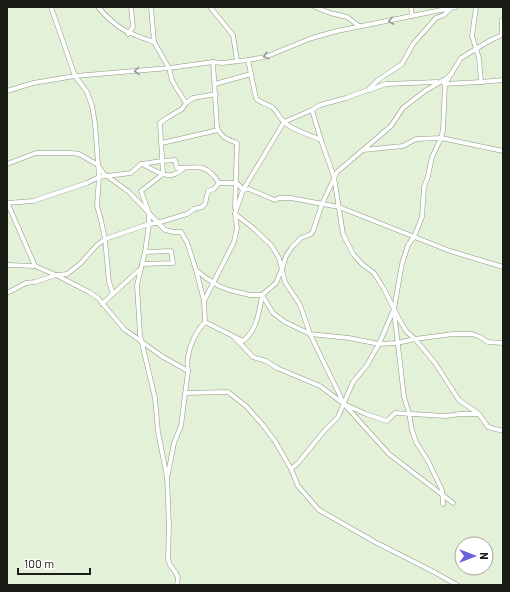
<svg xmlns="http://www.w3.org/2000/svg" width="510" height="592" font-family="Barlow,sans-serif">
<rect width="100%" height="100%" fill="#e3f1d9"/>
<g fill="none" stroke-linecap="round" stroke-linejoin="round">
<defs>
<g id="street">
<polyline points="51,7 75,76 87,92 92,106 95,123 99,177 97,206 101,220 105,239 109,282 113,294"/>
<path d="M 98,7 C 117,29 127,33 154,42"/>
<polyline points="151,7 154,42 169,68 172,80 177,89 186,103"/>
<polyline points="210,7 233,35 237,61"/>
<polyline points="315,7 330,13 347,17 359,26"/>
<polyline points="411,7 412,16"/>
<polyline points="476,7 472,36 479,58 481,82 503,80"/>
<polyline points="451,8 444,15 436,18 413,44 402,64 378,80 368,90 346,98 320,105 312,110 284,122 243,190 235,214 252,227 271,245 279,258 285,282 300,305 310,334 344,404 389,454 453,503"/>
<polyline points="128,34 133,27 131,7"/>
<path d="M 248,60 L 256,98 C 259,103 266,103 272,107 C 277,111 279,117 284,122 C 293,131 309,134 321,140 L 334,177 L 343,234 L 353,254 L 362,264 L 374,273 L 384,289 L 400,321 L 407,332 L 415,339 L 435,363 L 459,400 L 479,414 L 488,427 L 503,431"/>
<path d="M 213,62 L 217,127 C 220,137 229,140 237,143 L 235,208"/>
<polyline points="215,84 251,74"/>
<polyline points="444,84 481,82"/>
<polyline points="369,90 386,84 437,82"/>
<polyline points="7,91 33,83 75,76 169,68 213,62 222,63 248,60 265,57 312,38 337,31 456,7"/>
<polyline points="312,110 321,140"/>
<polyline points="162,143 218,130"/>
<polyline points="363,150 403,146 416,139 441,138 503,151"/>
<polyline points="7,164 36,153 72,153 79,154 98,165 103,173 129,192 165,230 173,232 181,232 187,242 196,270 206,278 219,286 229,290 250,295 262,295 276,283 282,269 286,256 292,247 301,238 311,234 313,231 322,204 337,172 391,126 403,108 425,91 447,78 452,73"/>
<path d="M 142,164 C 157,171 169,183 184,168"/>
<polyline points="7,202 35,266"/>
<path d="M 7,203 L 33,201 L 87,183 L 99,177 L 131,173 L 141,164 L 162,161 L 175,160 L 177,168 C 198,168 205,162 219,183 L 237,183 L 243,190 L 249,189 L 275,200 L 279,198 L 291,198 L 339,207 L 450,251 L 503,267"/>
<polyline points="142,264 173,263 171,251 145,252"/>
<polyline points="7,265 35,266 56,275 89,292 98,298 124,329 163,357 188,371"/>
<polyline points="196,270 204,301"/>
<polyline points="7,293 26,283 35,282 56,275 67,274 81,263 96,246 105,239 149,224 157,223 187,214 194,209 202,207 205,204 208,191 214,189 219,183"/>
<polyline points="262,295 273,313 285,322 310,334 349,338 379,344 397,343 415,339 453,334 472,334 480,337 488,342 503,343"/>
<polyline points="102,304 139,270"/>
<polyline points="394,311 404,397 409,413 412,430 416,442 428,461 442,490 443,504"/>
<path d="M 205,322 L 243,341 C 257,330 259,312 262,296"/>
<polyline points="234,337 253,357 266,361 277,368 320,386 344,404 366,414 387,421 395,413 446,416 460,414 478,414"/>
<polyline points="186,393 228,392 246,406 262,424 275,441 291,469 298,486 319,510 375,542 436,573 457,585"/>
<polyline points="291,469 298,463 325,430 338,417 353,382 367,365 379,344 394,309 402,264 408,245 414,237 422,217 424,187 428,176 432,157 441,138 443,130 445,84 461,58 489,41 502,35 502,20 503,20"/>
<path d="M 168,474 L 174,443 L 181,426 L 188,371 C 185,355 194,333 205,322 L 204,301 L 234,242 L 237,228 L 235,214"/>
<polyline points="177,585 178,578 176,573 170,565 168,559 169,526 167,477 158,432 155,398 140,335 137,285 145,252 149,224 149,213 141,191 163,174 160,123 167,118 182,109 186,103 193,98 216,94"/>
</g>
</defs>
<use href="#street" stroke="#8d9983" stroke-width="5"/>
<use href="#street" stroke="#fff" stroke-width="4"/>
</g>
<defs><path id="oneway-chevron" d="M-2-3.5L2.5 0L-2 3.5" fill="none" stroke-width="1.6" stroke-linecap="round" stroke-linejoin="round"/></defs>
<g stroke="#979995">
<use href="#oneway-chevron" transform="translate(391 21) rotate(169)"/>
<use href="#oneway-chevron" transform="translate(266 56) rotate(163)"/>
<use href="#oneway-chevron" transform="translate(137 71) rotate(175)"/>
</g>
<rect width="510" height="592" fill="none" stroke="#181c14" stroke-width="16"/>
<g transform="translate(474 556) rotate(90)"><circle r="19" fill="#ffffff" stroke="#a3a4a1"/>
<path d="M0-3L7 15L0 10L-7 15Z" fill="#6761da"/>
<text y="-6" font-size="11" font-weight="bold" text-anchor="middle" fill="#181c14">N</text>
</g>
<path d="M18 568v6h72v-6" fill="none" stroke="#181c14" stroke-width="2"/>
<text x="24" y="568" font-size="12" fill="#181c14" stroke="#ffffff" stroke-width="3" paint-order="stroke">100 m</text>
</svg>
